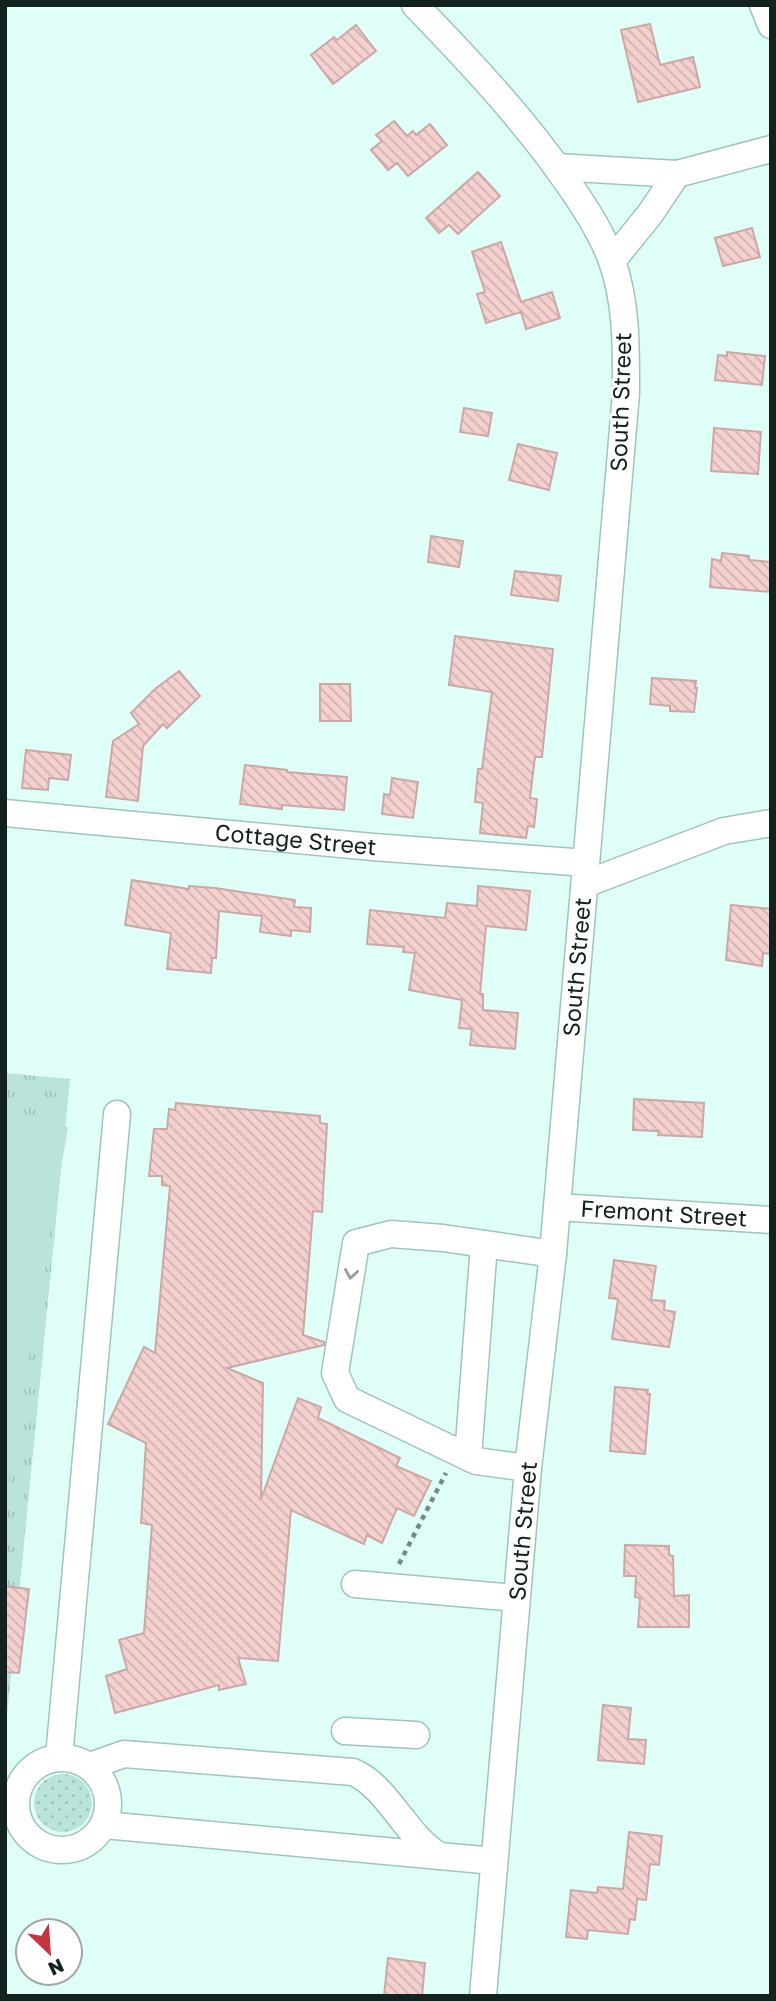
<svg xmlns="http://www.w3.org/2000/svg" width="776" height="2001" font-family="'Golos Text',sans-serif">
<defs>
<pattern id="grass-dots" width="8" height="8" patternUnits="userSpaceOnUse" patternTransform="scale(1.75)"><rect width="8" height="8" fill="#bae4db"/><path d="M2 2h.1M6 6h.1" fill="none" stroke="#9fc3bc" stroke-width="1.8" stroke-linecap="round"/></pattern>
<pattern id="park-tufts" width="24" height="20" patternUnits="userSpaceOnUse" patternTransform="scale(1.75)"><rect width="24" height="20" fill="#bae4db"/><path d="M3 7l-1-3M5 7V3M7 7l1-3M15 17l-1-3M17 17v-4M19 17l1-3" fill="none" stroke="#9fc3bc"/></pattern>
<pattern id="building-back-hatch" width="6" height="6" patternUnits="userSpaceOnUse" patternTransform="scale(1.75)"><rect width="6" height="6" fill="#f4d0ce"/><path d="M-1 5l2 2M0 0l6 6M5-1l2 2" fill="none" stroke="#d0b2b0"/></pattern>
</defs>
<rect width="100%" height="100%" fill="#e0fef8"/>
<circle fill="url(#grass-dots)" cx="63" cy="1803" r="29"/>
<polygon fill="url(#park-tufts)" points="5,1073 70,1079 5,1736"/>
<polygon fill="#bae4db" points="5,1123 68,1127 5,1503"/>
<g fill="url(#building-back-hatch)" stroke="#caa8a6" stroke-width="2">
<polygon points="650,24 660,65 693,57 700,87 638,102 621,30"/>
<polygon points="356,25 376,51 333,84 311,55 334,37 337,40"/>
<polygon points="394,121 407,136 413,131 416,135 430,124 447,145 408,176 397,163 388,170 371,150 382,141 376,135"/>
<polygon points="478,172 500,196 458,234 449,225 439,233 426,218"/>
<polygon points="752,228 760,257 723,266 715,238"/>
<polygon points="501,242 521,302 552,292 560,318 526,329 521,312 486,323 477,294 485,292 472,252"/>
<polygon points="727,352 765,356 762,385 715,380 718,355 727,356"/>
<polygon points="464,408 492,413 488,436 460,432"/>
<polygon points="714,428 761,432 758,474 711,471"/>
<polygon points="518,444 557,453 549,490 509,480"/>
<polygon points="431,536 463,541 459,567 428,562"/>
<polygon points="722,553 749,556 749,560 771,562 771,592 710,587 712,559 721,561"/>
<polygon points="515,571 561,576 558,601 511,595"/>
<polygon points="455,636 553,649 542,757 535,757 530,798 537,799 534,827 528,826 526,838 480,833 483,803 475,802 478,769 482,769 492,692 449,685"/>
<polygon points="179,671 200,696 167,728 163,724 143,746 138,801 106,797 113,741 139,724 131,713 155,689"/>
<polygon points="652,678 696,681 695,688 697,688 694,712 670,711 670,706 650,704"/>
<polygon points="320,684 350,684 351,721 320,721"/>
<polygon points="26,750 71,755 68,780 49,778 48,790 22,788"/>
<polygon points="245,765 287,770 287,772 347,777 344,810 282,805 282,809 240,804"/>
<polygon points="392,778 418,782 413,818 382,814 384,794 390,795"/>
<polygon points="132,880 189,889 189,886 215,888 295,900 294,907 311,908 310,932 291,930 291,936 260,932 262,916 219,911 216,958 212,958 211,973 167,969 171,933 125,925"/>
<polygon points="478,886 530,891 526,930 486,926 480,994 483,994 483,1010 518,1013 515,1049 470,1045 472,1029 459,1028 462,1000 409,990 415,953 403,952 404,947 367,944 370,910 445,918 447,903 477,906"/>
<polygon points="731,905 771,909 771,954 763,953 762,966 726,960"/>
<polygon points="634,1099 704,1103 702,1137 658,1135 659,1131 633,1130"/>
<polygon points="176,1103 320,1116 320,1123 327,1124 322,1212 313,1211 303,1335 324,1342 324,1345 227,1368 263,1383 261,1499 298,1398 321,1407 318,1418 400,1458 396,1466 431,1481 414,1516 397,1508 382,1543 367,1535 364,1544 291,1510 278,1661 238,1658 246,1684 219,1690 219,1685 115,1713 106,1676 127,1669 119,1640 144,1633 152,1525 141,1523 146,1443 108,1424 144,1347 155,1353 170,1186 162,1185 162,1176 149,1176 154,1129 167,1129 169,1109 175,1110"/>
<polygon points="614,1260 656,1266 651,1300 665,1301 664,1310 675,1312 669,1347 612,1339 618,1299 609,1298"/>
<polygon points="615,1387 648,1390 647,1394 650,1394 645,1454 610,1451"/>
<polygon points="625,1545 669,1546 669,1555 673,1556 674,1596 689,1595 689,1627 638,1627 640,1598 635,1597 636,1576 624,1576"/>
<polygon points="5,1586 29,1589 19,1673 5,1672"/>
<polygon points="603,1705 631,1708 628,1739 646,1740 644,1764 598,1760"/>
<polygon points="629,1832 662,1836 659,1865 650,1864 646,1900 637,1899 635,1920 630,1919 628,1934 588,1930 587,1939 566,1937 571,1890 597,1893 598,1887 623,1889"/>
<polygon points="388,1958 425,1963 422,1996 384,1996"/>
</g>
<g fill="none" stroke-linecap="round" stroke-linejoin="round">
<defs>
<g id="minor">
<path d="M 415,5 C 469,61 523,118 568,183 C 585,207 602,233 612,261 C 627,303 626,349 626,393 L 553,1254 L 528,1468 L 483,1996"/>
<polyline points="763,5 771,25"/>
<polyline points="557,167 677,174 771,149"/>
<polyline points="612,261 650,214 677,174"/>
<path id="s1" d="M 5,813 L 373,847 L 586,863"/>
<polyline points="585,884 724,831 771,823"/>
<path id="s2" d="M 557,1207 L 771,1220"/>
<polyline points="468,1457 484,1244"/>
<polyline points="528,1468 476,1461 347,1399 335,1373 356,1243 391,1234 443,1238 553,1254"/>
<polyline points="355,1584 516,1598"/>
<polyline points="345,1731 416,1735"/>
<polyline points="59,1757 117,1114"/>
<circle cx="62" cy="1804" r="46"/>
<path d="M 90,1766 L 124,1754 L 353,1772 C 387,1786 406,1836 438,1855"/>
<polyline points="104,1825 494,1861"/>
</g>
</defs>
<use href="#minor" stroke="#9fc4bd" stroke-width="29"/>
<polyline stroke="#748a85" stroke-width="4.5" stroke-dasharray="5 5" stroke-linecap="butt" points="399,1564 446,1473"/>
<use href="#minor" stroke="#fff" stroke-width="26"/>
</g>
<defs><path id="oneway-chevron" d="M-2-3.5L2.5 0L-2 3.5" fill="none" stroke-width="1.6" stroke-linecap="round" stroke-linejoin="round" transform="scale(1.75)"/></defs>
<use stroke="#959c9a" href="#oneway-chevron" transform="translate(351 1274) rotate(99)"/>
<g text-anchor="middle" stroke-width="6" stroke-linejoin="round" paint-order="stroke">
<g font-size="23" fill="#14221f" stroke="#fff">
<text transform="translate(621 402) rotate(-88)" y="8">South Street</text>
<text dy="8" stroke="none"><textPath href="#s1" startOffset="292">Cottage Street</textPath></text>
<text transform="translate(577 967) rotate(-85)" y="8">South Street</text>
<text dy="8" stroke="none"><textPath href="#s2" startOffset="107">Fremont Street</textPath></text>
<text transform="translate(523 1531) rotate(-85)" y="8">South Street</text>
</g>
</g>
<rect width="776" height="2001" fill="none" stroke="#14221f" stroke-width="14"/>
<g transform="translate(49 1952) rotate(155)"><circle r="33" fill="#ffffff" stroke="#a1a7a5" stroke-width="2"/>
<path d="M0-5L12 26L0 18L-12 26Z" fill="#c43441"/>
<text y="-10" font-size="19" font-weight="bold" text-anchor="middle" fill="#14221f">N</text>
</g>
</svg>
